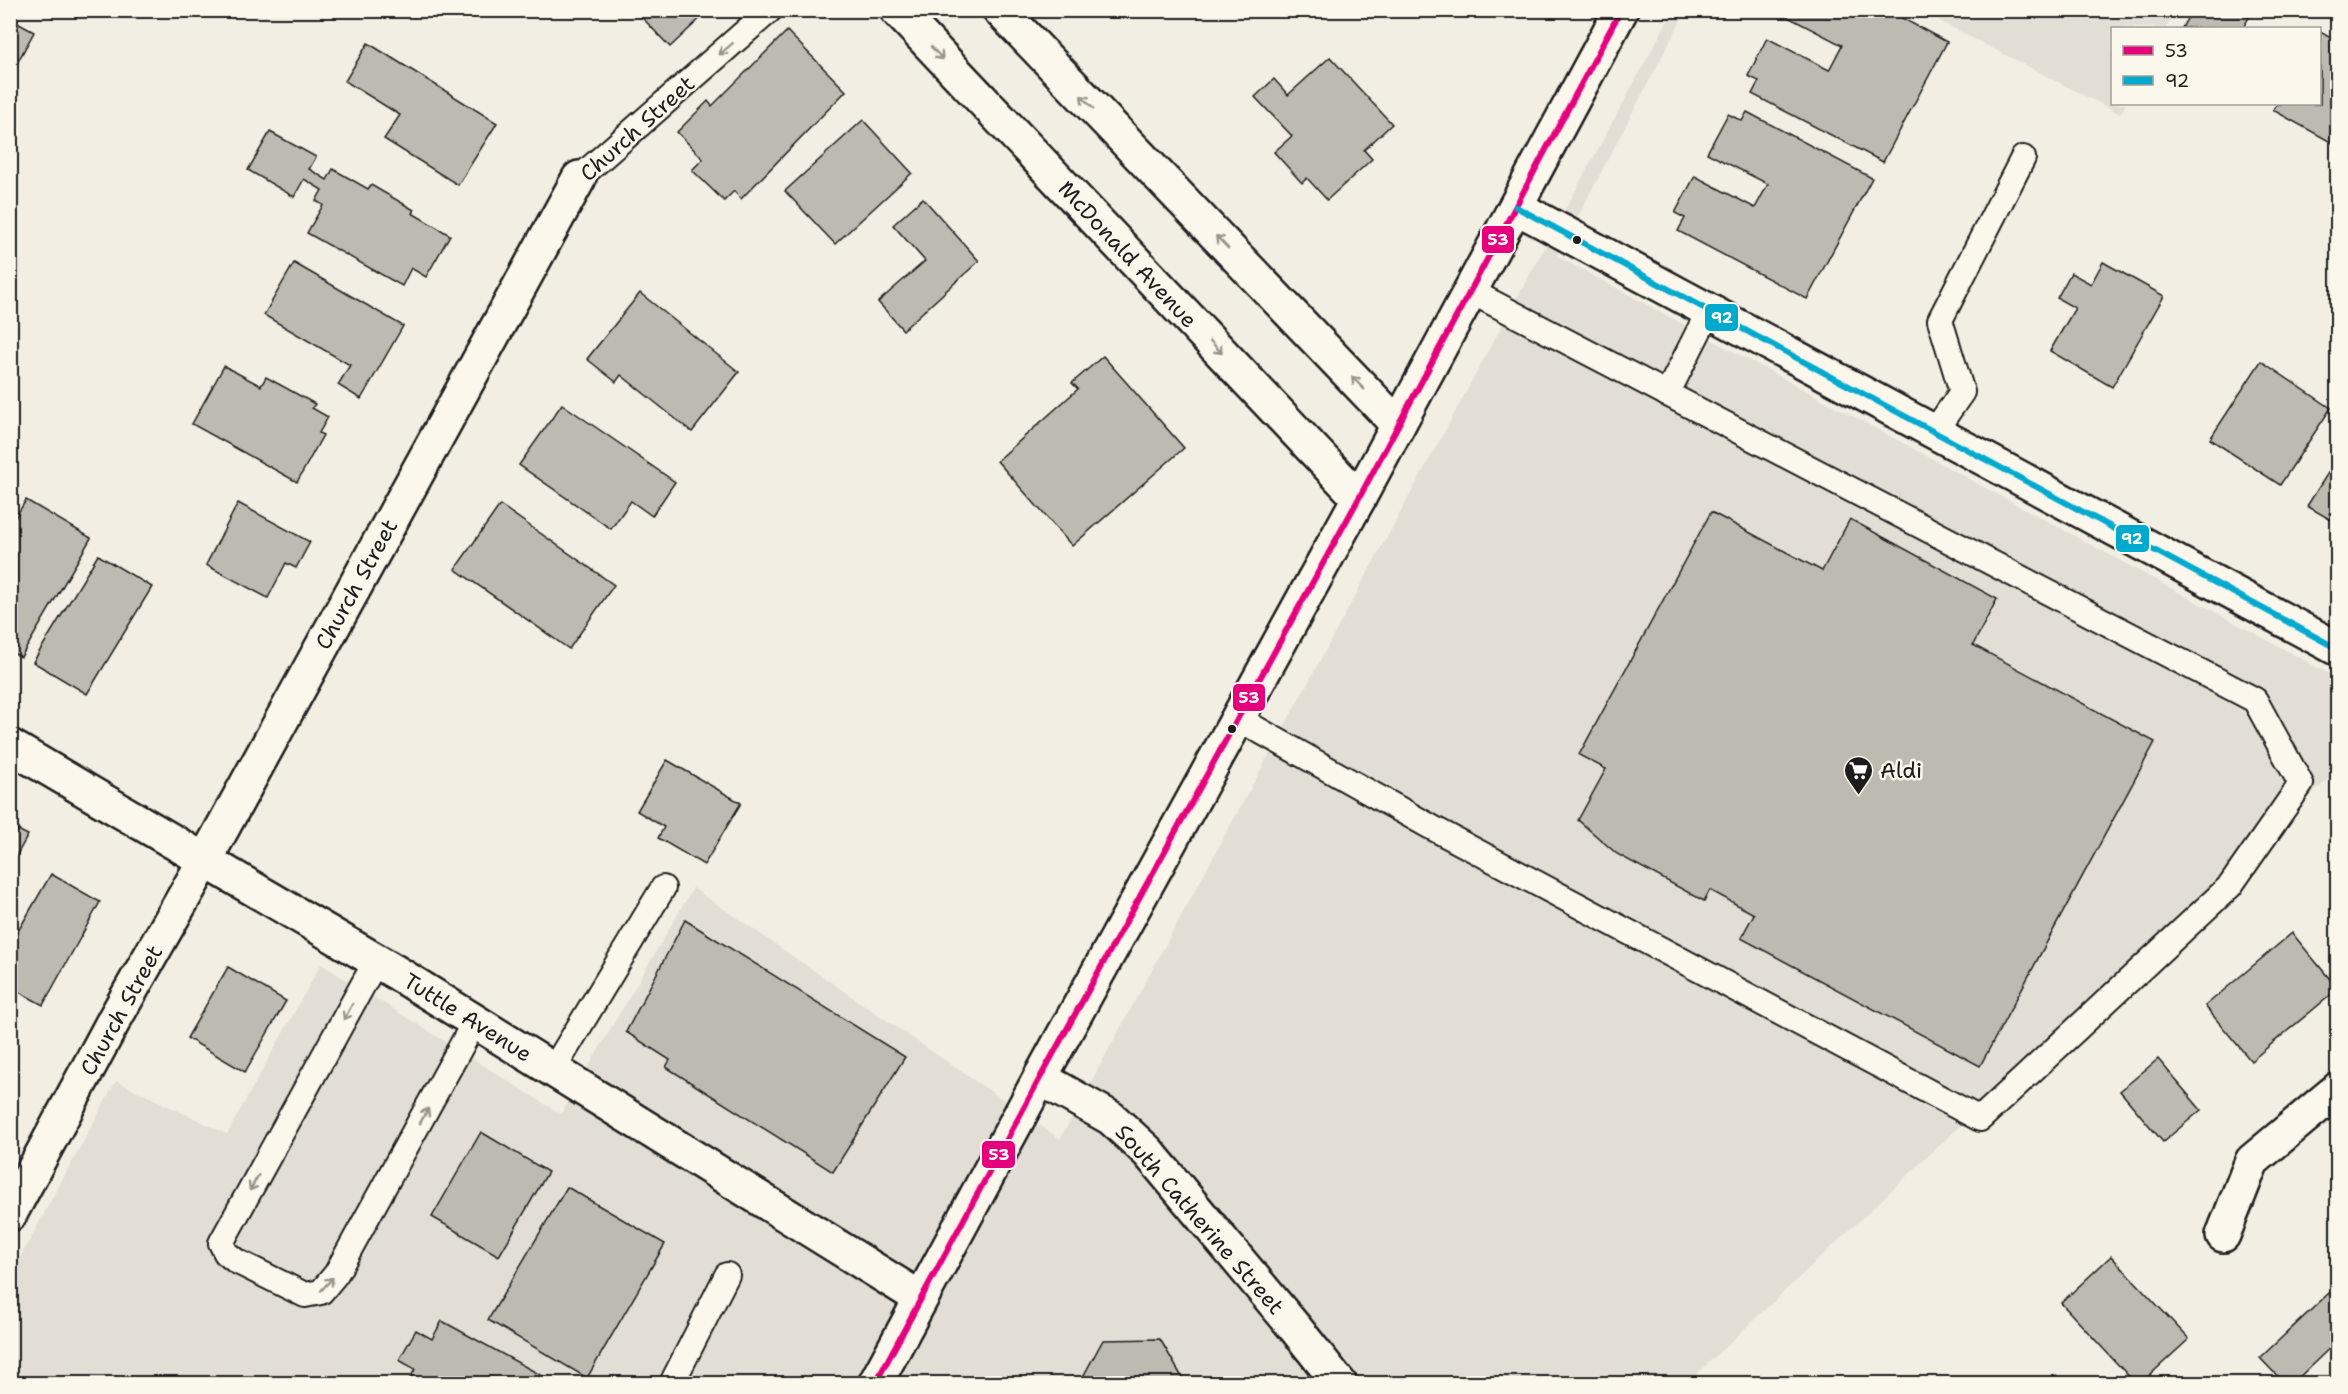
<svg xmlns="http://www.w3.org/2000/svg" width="2348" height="1394" font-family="'Shantell Sans',sans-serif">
<rect width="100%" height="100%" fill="#f2eee4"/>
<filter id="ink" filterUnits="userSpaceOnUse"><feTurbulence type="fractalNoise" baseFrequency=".0167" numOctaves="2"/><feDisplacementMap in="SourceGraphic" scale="12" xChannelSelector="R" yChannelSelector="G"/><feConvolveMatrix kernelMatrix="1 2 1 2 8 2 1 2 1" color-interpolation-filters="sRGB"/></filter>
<g filter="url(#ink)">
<g fill="#e2ded5">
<polygon points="1673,11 1686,11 1557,256 2337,678 2337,771 1687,1383 11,1384 11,1274 116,1081 227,1134 321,964 561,1114 693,888 1060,1139"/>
<polygon points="1920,11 2176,11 2166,28 2112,28 2112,104 2126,104 2120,114"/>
</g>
<g fill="#bdbab1" stroke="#1c1c1c" stroke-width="1.5">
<polygon points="635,10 709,10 670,47"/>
<polygon points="1784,10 1887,10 1947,42 1883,162 1752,94 1759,81 1748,76 1767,38 1829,70 1842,45 1782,14"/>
<polygon points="2192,10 2253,10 2243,28 2182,28"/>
<polygon points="10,19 34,32 10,76"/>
<polygon points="787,31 846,91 741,199 734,191 724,201 692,170 703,159 677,132 708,101 712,106"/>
<polygon points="2320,31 2338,41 2338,146 2273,110 2277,104 2320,104"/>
<polygon points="368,43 497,123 458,185 384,139 400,115 345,81"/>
<polygon points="1330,57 1392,124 1364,150 1372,159 1327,200 1307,178 1302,183 1274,152 1292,136 1255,97 1274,79 1288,95"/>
<polygon points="1747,112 1872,178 1807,299 1678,231 1685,218 1675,213 1695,176 1755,208 1768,184 1707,153 1728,114 1742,121"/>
<polygon points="863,120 912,173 835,244 785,191"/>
<polygon points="270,132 316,157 309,169 327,180 333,169 368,189 371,185 414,210 412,213 450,235 426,277 411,268 402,286 307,233 323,205 316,201 322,190 304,179 294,197 248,170"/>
<polygon points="923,198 979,261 903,330 878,302 925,261 893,225"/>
<polygon points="2103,262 2164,296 2112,387 2050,351 2075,308 2057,298 2071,273 2091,284"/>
<polygon points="294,263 403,326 361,399 338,385 350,365 264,315"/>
<polygon points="640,293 739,372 692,432 621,375 616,382 587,359"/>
<polygon points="1103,356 1184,448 1072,546 997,461 1078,389 1072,383"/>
<polygon points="2261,361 2331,408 2280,485 2210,439"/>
<polygon points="224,366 261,386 266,377 315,404 312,408 328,417 319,433 323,435 297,482 192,424"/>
<polygon points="562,404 675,482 652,516 631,501 611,529 519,465"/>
<polygon points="2338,457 2338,524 2307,506"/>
<polygon points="26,500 91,538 21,657 10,651 10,526"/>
<polygon points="238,503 310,542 296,568 286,563 268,598 206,565"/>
<polygon points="500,505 614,585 569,649 455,569"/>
<polygon points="1711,512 1822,571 1850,519 1997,599 1973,645 2155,742 1980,1066 1741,938 1754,914 1710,890 1704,901 1617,854 1578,820 1606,769 1579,755"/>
<polygon points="98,555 152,587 87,694 33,662"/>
<polygon points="667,760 741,803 704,865 658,838 664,827 637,811"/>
<polygon points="10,826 28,835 10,867"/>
<polygon points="51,874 100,902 43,1005 10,987 10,945"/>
<polygon points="685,920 905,1057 833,1172 666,1067 670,1060 626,1032"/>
<polygon points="2292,933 2338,989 2251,1061 2205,1006"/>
<polygon points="228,967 286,1001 245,1072 187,1038"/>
<polygon points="2158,1059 2201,1110 2163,1142 2120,1091"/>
<polygon points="481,1132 548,1172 499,1256 432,1217"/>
<polygon points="567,1187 665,1244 587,1378 488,1320"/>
<polygon points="2111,1256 2189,1339 2140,1384 2136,1384 2061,1303"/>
<polygon points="2329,1293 2338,1303 2338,1340 2292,1384 2285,1384 2260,1358"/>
<polygon points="442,1321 453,1327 557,1384 407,1384 415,1369 399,1360 416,1330 432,1339"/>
<polygon points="1160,1339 1186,1384 1079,1384 1103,1340"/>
</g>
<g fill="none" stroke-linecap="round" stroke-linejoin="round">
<defs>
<g id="lane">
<polyline points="579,178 770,10"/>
<polyline points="1667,394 1709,311"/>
<polyline points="1934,432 1962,392 1940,320 2023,158"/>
<polyline points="1237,718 1431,827 1980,1119 2230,886 2301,784 2255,700 1470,291"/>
<polyline points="376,961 221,1243 226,1253 236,1261 305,1295 321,1292 336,1274 475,1021"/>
<polyline points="553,1070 663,888"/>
<polyline points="680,1384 674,1379 727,1275"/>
</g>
<g id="street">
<polyline points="897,10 1359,498"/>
<polyline points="1000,10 1398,425"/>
<polyline points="1516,207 2338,649"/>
<polyline points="10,746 397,973 920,1298"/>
<polyline points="10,1214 114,1020 205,860 579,178"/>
<polyline points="2223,1235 2252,1161 2338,1089"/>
</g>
<polyline id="secondary" points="1040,1078 1111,1118 1148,1152 1296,1329 1340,1384"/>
<polyline id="primary" points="875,1384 1040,1078 1359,498 1621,10"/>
</defs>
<use href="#lane" stroke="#1c1c1c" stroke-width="28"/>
<use href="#street" stroke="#1c1c1c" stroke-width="38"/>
<use href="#secondary" stroke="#1c1c1c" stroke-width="38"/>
<use href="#primary" stroke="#1c1c1c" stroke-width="38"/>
<use href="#lane" stroke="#fbf7ec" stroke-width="24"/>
<use href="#street" stroke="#fbf7ec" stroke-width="33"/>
<use href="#secondary" stroke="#fbf7ec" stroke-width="33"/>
<use href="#primary" stroke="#fbf7ec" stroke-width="33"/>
<defs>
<polyline id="bus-1" points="875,1384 1040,1078 1359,498 1621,10"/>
<polyline id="bus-2" points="1516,207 2338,649"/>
</defs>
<use href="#bus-1" stroke="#fbf7ec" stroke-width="10"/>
<use href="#bus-2" stroke="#fbf7ec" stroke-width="10"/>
<use href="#bus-1" stroke="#e5007d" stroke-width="6"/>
<use href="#bus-2" stroke="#00a9ce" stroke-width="6"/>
</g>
<defs><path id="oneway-shaft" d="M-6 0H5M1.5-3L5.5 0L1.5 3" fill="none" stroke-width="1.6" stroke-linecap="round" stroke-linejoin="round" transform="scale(1.5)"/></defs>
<g stroke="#97948e">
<use href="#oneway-shaft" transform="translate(726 49) rotate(139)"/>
<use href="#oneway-shaft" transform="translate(937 53) rotate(47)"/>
<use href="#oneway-shaft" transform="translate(1087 102) rotate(-134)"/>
<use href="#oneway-shaft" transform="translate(1222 242) rotate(-134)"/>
<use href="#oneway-shaft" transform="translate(1216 347) rotate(47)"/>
<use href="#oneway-shaft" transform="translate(1358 383) rotate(-134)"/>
<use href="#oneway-shaft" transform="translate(348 1012) rotate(119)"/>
<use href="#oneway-shaft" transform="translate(424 1116) rotate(-61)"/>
<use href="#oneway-shaft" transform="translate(254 1183) rotate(119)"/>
<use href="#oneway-shaft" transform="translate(327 1284) rotate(-48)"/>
</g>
</g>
<defs>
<symbol id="supermarket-pin" viewBox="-11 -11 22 30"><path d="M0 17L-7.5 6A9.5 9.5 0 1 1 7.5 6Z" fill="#1c1c1c" stroke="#fbf7ec"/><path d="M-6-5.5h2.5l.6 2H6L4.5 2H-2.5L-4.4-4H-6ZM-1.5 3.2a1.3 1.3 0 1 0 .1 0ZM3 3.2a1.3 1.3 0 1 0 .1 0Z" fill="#fff"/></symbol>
</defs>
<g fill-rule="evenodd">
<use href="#supermarket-pin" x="1842" y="754" width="33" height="45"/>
</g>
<g fill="#1c1c1c" stroke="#fbf7ec" stroke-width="2">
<circle cx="1577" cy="240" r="5"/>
<circle cx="1232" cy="729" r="5"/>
</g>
<g text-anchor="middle" stroke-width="5" stroke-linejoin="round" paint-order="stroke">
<g font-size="22" fill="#1c1c1c" stroke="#fbf7ec">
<text transform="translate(637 128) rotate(-42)" y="8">Church Street</text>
<text transform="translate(1128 254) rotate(47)" y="8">McDonald Avenue</text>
<text transform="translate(356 584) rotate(-61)" y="8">Church Street</text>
<text transform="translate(121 1010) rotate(-61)" y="8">Church Street</text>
<text transform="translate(468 1017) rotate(32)" y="8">Tuttle Avenue</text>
<text transform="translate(1200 1219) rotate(49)" y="8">South Catherine Street</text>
</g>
<g font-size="22" fill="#1c1c1c" stroke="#fbf7ec" text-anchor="start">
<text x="1880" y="778">Aldi</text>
</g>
</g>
<g stroke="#fbf7ec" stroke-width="2">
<rect x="1481" y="225" width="34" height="29" rx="6" fill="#e5007d"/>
<rect x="1704" y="303" width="35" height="29" rx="6" fill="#00a9ce"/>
<rect x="2115" y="524" width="35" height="29" rx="6" fill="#00a9ce"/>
<rect x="1232" y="683" width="34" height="29" rx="6" fill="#e5007d"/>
<rect x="981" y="1140" width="35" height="29" rx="6" fill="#e5007d"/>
</g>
<g font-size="16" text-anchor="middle" font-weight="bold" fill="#fff">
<text x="1498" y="245">53</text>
<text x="1722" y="323">92</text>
<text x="2132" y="544">92</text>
<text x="1249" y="703">53</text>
<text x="999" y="1160">53</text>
</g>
<rect width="2348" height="1394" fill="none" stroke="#fbf7ec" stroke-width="36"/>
<rect x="18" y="18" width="2312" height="1358" fill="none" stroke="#1c1c1c" stroke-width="2" filter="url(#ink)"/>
<rect x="2111" y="27" width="210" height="78" fill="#fbf7ec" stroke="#a29f99" stroke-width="1.5"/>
<rect x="2123" y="46" width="30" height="9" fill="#e5007d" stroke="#a29f99" stroke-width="1.5"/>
<text x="2165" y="57" font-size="18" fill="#1c1c1c">53</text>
<rect x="2123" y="76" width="30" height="9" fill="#00a9ce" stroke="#a29f99" stroke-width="1.5"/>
<text x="2165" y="87" font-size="18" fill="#1c1c1c">92</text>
</svg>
